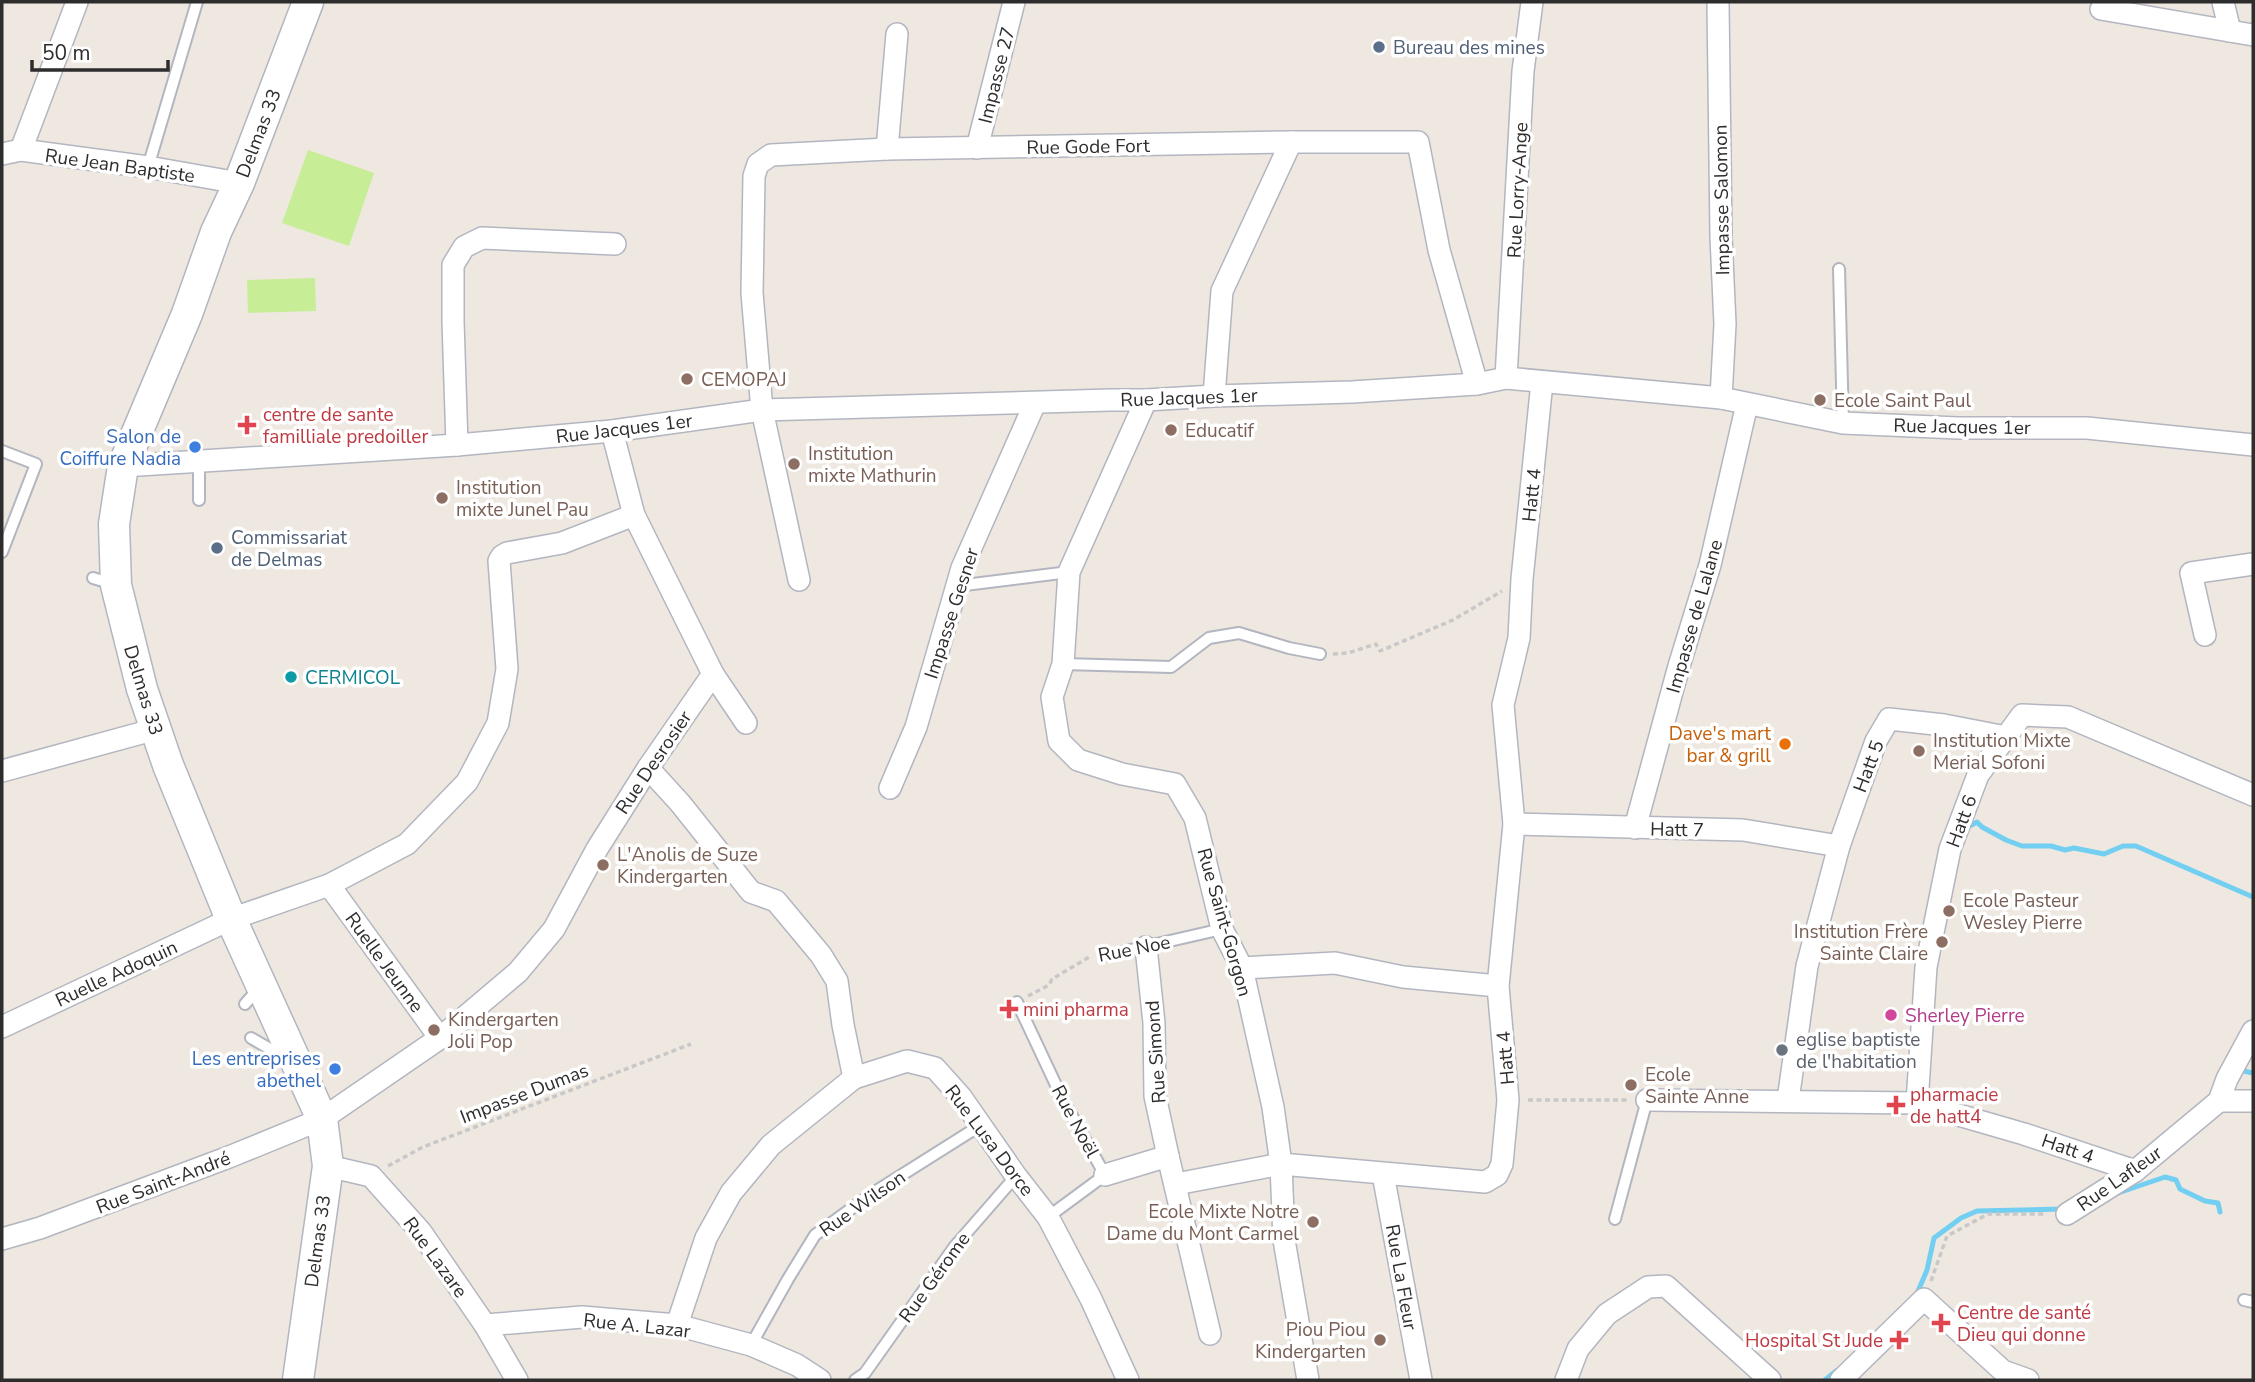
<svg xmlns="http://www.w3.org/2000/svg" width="2255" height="1382" font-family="'Nunito Sans',sans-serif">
<rect width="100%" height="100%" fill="#eee8e0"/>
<g fill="#c8ed97">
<polygon points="308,150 374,173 349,246 282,223"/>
<polygon points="315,278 316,311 248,313 247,280"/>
</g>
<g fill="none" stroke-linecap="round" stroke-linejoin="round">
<g stroke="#72cff1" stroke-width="5">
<polyline points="1966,828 1977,822 1982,827 2006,840 2022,846 2051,846 2065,850 2074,848 2104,854 2123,846 2136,846 2253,897"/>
<polyline points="2239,1070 2253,1073"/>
<polyline points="2118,1193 2165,1177 2176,1180 2180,1189 2205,1201 2218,1203 2220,1212"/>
<polyline points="1916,1296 1927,1270 1934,1238 1961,1218 1977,1211 2062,1209"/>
<polyline points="1825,1380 1836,1371"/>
</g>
<defs>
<g id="lane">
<polyline points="148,167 197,2"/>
<polyline points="1839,269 1843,423"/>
<polyline points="2,451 36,464 2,552"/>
<polyline points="199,500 199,459"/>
<polyline points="93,578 113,584"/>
<polyline points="957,586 1069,572"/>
<polyline points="1063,664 1171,667 1209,638 1239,633 1289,648 1320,654"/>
<polyline points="1104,956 1222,929"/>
<polyline points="1017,1002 1063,1100 1105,1175 1048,1217"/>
<polyline points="245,1004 260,987"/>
<polyline points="251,1038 272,1050 286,1052"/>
<polyline points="1615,1219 1647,1100"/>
<polyline points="2244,1300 2253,1302"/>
<polyline points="751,1345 788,1279 815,1235 870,1195 981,1125"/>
<polyline points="855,1380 865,1373 955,1246 1016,1176"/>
</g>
<g id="street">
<polyline points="1718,2 1721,237 1725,324 1721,398"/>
<polyline points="2223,2 2230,31"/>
<polyline points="2101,9 2253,35"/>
<polyline points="977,148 1014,2"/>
<polyline points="887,149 897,34"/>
<polyline points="21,150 77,2"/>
<polyline points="2,154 21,150 148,167 239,183"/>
<polyline points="1506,378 1523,71 1532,2"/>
<polyline points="1214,396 1222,291 1291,142"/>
<polyline points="1146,400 1069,572 1063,664 1052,697 1059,741 1078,760 1122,774 1175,784 1195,818 1222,929 1242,968 1273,1107 1281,1164 1284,1240 1308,1380"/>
<polyline points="457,445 453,321 453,265 464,247 482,238 615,244"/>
<polyline points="123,466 457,445 612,431 762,410 1110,400 1146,400 1214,396 1352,392 1477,384 1506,378 1721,398 1843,423 1958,428 2087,428 2253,445"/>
<polyline points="799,580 762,410 752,293 754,176 758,164 771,155 887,149 1291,142 1418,142 1439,250 1477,384"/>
<polyline points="2205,635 2191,573 2253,564"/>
<polyline points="713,674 746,723"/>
<polyline points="648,768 680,803 751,892 776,901 821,955 837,981 843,1025 854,1078"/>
<polyline points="2,771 156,729"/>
<polyline points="890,788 916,727 962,568 1035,403"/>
<polyline points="1514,824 1743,830 1839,846"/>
<polyline points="1635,828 1679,666 1710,565 1747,404"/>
<polyline points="329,885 440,1038"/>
<polyline points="1146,947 1154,1023 1155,1096 1168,1156"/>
<polyline points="1242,968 1335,963 1403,977 1498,986"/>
<polyline points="2,1027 231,919 329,885 407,844 467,782 498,723 507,669 499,561 502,556 507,553 562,543 634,515"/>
<polyline points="1647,1100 1917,1103 2024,1134 2135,1171"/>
<polyline points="1788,1100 1807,966 1839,846 1876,741 1889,719 1944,725 2006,737"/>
<polyline points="2219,1101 2253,1101"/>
<polyline points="1917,1103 1926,967 1950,849 1978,775 2022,715 2068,717 2253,795"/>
<polyline points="328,1166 371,1176 421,1232 485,1325 517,1380"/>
<polyline points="1383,1174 1421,1380"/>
<polyline points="1105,1175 1168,1156 1210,1334"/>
<polyline points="1176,1184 1281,1164 1485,1182 1497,1175 1502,1164 1508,1100 1498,986 1514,824 1503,705 1519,638 1522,579 1542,382"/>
<polyline points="2067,1214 2135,1171 2219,1101 2227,1079 2253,1031"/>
<polyline points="2,1239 40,1228 229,1157 322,1119 440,1038 518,972 554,929 597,849 648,768 713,674 634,515 612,431"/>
<polyline points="485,1325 582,1317 677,1325 751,1345 797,1365 820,1380"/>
<polyline points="677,1325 706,1238 731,1193 771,1145 854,1078 907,1061 935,1068 961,1097 1016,1176 1048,1217 1091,1299 1128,1380"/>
<polyline points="1566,1380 1578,1349 1607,1314 1648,1287 1666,1286 1770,1380"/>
<polyline points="1841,1380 1924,1299 2003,1371 2028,1380"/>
</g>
<polyline id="secondary" points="298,1380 328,1166 322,1119 231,919 168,765 142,689 116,585 114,524 123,466 187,314 216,232 239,183 308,2"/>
</defs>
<use href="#lane" stroke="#b3b6c0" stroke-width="14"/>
<use href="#street" stroke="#b3b6c0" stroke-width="24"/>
<use href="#secondary" stroke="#b3b6c0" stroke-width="33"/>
<g stroke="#c8c8c8" stroke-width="3.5" stroke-dasharray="5 3.5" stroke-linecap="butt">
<polyline points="1333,654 1348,653 1376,644 1380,651 1453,620 1502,591"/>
<polyline points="1028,996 1049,985 1052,979 1091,956"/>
<polyline points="1528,1100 1629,1100"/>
<polyline points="388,1166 423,1147 691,1044"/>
<polyline points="1931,1281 1947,1236 1988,1214 2047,1214"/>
</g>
<use href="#lane" stroke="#fff" stroke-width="10"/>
<use href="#street" stroke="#fff" stroke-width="21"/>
<use href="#secondary" stroke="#fff" stroke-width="30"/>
</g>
<g fill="#5c6f8a" stroke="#fff" stroke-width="2.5">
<circle cx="1379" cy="47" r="7"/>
<circle cx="217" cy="548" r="7"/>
</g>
<g fill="#8d6e63" stroke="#fff" stroke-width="2.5">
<circle cx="687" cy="379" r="7"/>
<circle cx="1820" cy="400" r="7"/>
<circle cx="1171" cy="430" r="7"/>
<circle cx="794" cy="464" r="7"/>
<circle cx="442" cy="498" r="7"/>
<circle cx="1919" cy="751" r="7"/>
<circle cx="603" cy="865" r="7"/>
<circle cx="1949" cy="911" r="7"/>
<circle cx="1942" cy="942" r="7"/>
<circle cx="434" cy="1030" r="7"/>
<circle cx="1631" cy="1085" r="7"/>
<circle cx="1313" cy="1222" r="7"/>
<circle cx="1380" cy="1340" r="7"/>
</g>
<g fill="#e0444e" stroke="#fff" stroke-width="2.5">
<path d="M243.5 414.5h7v7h7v7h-7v7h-7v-7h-7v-7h7z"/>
<path d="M1005.5 998.5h7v7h7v7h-7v7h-7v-7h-7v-7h7z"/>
<path d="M1892.5 1094.5h7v7h7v7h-7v7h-7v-7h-7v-7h7z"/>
<path d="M1937.5 1312.5h7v7h7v7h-7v7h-7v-7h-7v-7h7z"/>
<path d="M1895.5 1329.5h7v7h7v7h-7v7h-7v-7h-7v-7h7z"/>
</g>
<g fill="#3f7fe0" stroke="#fff" stroke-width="2.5">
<circle cx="195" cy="447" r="7"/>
<circle cx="335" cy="1069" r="7"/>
</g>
<circle fill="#0f9aa8" stroke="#fff" stroke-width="2.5" cx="291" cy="677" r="7"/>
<circle fill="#e8710a" stroke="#fff" stroke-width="2.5" cx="1785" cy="744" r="7"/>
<circle fill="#d1479c" stroke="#fff" stroke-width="2.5" cx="1891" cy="1015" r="7"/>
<circle fill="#6b7280" stroke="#fff" stroke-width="2.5" cx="1782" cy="1050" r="7"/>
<g text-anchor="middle" stroke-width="7" stroke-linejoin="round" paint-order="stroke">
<g font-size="19" fill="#4e5e75" stroke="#fff" text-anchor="start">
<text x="1393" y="54">Bureau des mines</text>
<text x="231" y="544">Commissariat<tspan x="231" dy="22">de Delmas</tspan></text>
</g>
<g font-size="19" fill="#2d2d2d" stroke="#fff">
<text transform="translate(996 75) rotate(-76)" y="7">Impasse 27</text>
<text transform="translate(258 133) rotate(-69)" y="7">Delmas 33</text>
<text transform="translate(1088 146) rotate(-1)" y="7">Rue Gode Fort</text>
<text transform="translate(120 165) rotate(8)" y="7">Rue Jean Baptiste</text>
<text transform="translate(1517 190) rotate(-87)" y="7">Rue Lorry-Ange</text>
<text transform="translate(1721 200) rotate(-91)" y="7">Impasse Salomon</text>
<text transform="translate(1189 397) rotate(-2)" y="7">Rue Jacques 1er</text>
<text transform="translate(1962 426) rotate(1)" y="7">Rue Jacques 1er</text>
<text transform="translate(624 428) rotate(-7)" y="7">Rue Jacques 1er</text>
<text transform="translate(1531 495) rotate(-84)" y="7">Hatt 4</text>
<text transform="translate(951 613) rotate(-72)" y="7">Impasse Gesner</text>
<text transform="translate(1694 616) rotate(-74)" y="7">Impasse de Lalane</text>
<text transform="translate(144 690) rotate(73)" y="7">Delmas 33</text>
<text transform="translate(653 762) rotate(-56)" y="7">Rue Desrosier</text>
<text transform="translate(1868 766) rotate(-69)" y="7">Hatt 5</text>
<text transform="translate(1961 821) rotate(-70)" y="7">Hatt 6</text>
<text transform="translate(1677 829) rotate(1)" y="7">Hatt 7</text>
<text transform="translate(1225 922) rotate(74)" y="7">Rue Saint-Gorgon</text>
<text transform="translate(1134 948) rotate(-11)" y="7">Rue Noe</text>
<text transform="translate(385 962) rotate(54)" y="7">Ruelle Jeunne</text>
<text transform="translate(116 973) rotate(-25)" y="7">Ruelle Adoquin</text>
<text transform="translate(1155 1052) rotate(-94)" y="7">Rue Simond</text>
<text transform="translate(1505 1058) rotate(-95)" y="7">Hatt 4</text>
<text transform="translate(524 1093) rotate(-21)" y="7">Impasse Dumas</text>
<text transform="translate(1076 1121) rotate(62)" y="7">Rue Noël</text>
<text transform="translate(990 1140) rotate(53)" y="7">Rue Lusa Dorce</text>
<text transform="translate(2068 1148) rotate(19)" y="7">Hatt 4</text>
<text transform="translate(2119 1178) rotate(-35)" y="7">Rue Lafleur</text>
<text transform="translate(163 1182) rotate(-21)" y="7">Rue Saint-André</text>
<text transform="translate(862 1203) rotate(-35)" y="7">Rue Wilson</text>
<text transform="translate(317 1241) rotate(-82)" y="7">Delmas 33</text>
<text transform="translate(436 1257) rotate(54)" y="7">Rue Lazare</text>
<text transform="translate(934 1277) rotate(-54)" y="7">Rue Gérome</text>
<text transform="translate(1402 1277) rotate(80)" y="7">Rue La Fleur</text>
<text transform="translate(637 1325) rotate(6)" y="7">Rue A. Lazar</text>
</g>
<g font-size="19" fill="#785e54" stroke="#fff" text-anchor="start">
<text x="701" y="386">CEMOPAJ</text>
<text x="1834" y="407">Ecole Saint Paul</text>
<text x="1185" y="437">Educatif</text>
<text x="808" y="460">Institution<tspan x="808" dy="22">mixte Mathurin</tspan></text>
<text x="456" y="494">Institution<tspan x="456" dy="22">mixte Junel Pau</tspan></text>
<text x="1933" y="747">Institution Mixte<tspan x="1933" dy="22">Merial Sofoni</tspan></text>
<text x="617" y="861">L'Anolis de Suze<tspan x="617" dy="22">Kindergarten</tspan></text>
<text x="1963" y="907">Ecole Pasteur<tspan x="1963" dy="22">Wesley Pierre</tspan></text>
<text x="1928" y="938" text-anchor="end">Institution Frère<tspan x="1928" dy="22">Sainte Claire</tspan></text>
<text x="448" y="1026">Kindergarten<tspan x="448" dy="22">Joli Pop</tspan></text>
<text x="1645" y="1081">Ecole<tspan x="1645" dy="22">Sainte Anne</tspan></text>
<text x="1299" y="1218" text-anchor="end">Ecole Mixte Notre<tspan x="1299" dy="22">Dame du Mont Carmel</tspan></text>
<text x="1366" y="1336" text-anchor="end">Piou Piou<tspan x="1366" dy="22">Kindergarten</tspan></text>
</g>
<g font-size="19" fill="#be3a42" stroke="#fff" text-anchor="start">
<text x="263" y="421">centre de sante<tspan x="263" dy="22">familliale predoiller</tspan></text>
<text x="1023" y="1016">mini pharma</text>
<text x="1910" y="1101">pharmacie<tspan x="1910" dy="22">de hatt4</tspan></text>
<text x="1957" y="1319">Centre de santé<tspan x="1957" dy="22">Dieu qui donne</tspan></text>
<text x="1883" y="1347" text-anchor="end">Hospital St Jude</text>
</g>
<g font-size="19" fill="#366cbe" stroke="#fff" text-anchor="end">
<text x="181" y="443">Salon de<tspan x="181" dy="22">Coiffure Nadia</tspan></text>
<text x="321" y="1065">Les entreprises<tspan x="321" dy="22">abethel</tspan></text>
</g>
<g font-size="19" fill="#0d838f" stroke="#fff" text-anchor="start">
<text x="305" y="684">CERMICOL</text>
</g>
<g font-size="19" fill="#c56008" stroke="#fff" text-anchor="end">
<text x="1771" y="740">Dave's mart<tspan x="1771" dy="22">bar &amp; grill</tspan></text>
</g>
<g font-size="19" fill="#b23c85" stroke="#fff" text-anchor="start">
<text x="1905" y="1022">Sherley Pierre</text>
</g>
<g font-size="19" fill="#5b616d" stroke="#fff" text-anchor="start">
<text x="1796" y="1046">eglise baptiste<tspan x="1796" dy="22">de l'habitation</tspan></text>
</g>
</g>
<rect width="2255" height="1382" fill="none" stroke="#2d2d2d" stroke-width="7"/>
<path d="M32 60v10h136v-10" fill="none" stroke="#2d2d2d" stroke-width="3.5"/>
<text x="42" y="60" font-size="21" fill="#2d2d2d" stroke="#ffffff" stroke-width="5" paint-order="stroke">50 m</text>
</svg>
